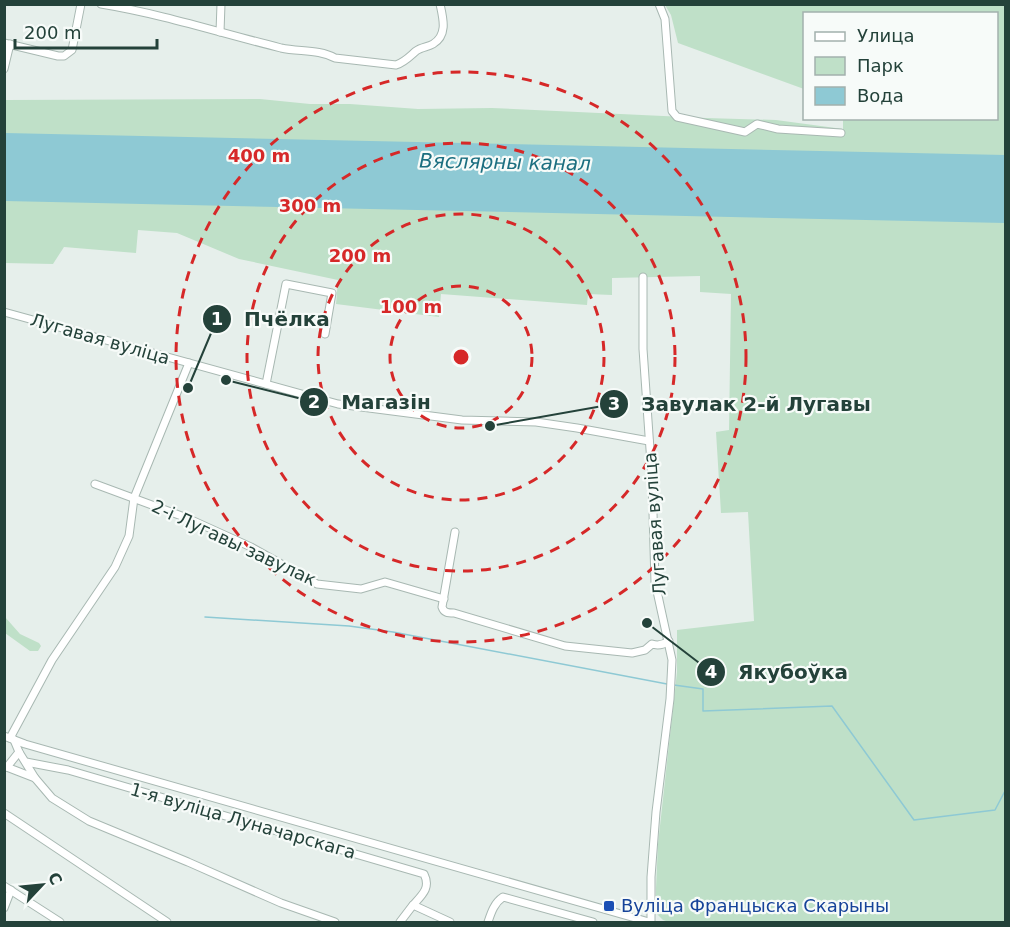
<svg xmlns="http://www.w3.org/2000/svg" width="1010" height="927" font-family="'DejaVu Sans',sans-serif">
<rect width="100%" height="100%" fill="#e6efeb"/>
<g fill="#bfe0c8">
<polygon points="665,5 1005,5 1005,922 669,922 663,920 656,913 656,888 658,844 677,672 677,630 754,621 748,512 721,513 716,432 729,430 731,294 700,292 700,276 612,278 612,295 588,294 587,305 441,294 439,317 336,304 338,280 239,259 177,233 138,230 136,253 64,247 53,264 5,263 5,100 260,99 310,104 350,104 418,109 492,108 706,118 776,120 843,129 843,119 996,118 996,14 804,14 804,89 678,43 671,15"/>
<polygon points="5,617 20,634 39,643 41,646 38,651 30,651 5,633"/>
</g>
<polygon fill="#8ec9d4" points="5,133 1005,155 1005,223 5,201"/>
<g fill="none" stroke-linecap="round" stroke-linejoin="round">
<g stroke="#8ec9d4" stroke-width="1.5">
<polyline points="205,617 349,626 393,632 667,684"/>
<polyline points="674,685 703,689 703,711 832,706 914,820 995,810 1006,789"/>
</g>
<defs>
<g id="minor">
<path d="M 101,4 C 162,14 221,33 281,48 C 299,52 319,49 335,58 L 396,65 C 405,62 409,57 416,51 C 421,47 428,47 433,44 C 448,35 443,18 440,4"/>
<polyline points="659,4 665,19 672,111 677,117 745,132 757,124 778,129 841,133"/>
<polyline points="220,32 221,4"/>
<polyline points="4,43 58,56 64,56 72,50 81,4"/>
<polyline points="4,69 10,44"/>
<polyline points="643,277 643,349 652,478 655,582 672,660 670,699 656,812 651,877 651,922"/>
<polyline points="4,312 338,404 462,420 536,422 577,428 649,441"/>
<polyline points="266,384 286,284 332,293 325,334"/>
<polyline points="95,484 187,518 251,547 317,584 361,589 385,582 444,599"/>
<path d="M 455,532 L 442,607 C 444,613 448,613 454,613 L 565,646 L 632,653 L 645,650 L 652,644 C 658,646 663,645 669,641"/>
<polyline points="4,736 25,744 649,922"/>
<polyline points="10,738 52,660 115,567 129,536 134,498 189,363"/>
<polyline points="14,740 19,752 35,778"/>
<path d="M 26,762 L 68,770 L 424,874 C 431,888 422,895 413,905"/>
<polyline points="4,766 35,778 52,798 89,821 188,862 281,903 335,922"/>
<polyline points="7,767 19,752"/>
<polyline points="4,813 167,922"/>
<polyline points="4,886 60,922"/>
<polyline points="4,908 11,890"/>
<polyline points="400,922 413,905 450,922"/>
<path d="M 488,922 C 491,913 494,903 503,897 L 593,922"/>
</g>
</defs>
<use href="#minor" stroke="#a8b8b2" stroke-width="9"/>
<use href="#minor" stroke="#fff" stroke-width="7"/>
</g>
<g fill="none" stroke="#d62828" stroke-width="3" stroke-dasharray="10 8">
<circle cx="461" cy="357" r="71"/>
<circle cx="461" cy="357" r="143"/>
<circle cx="461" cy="357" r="214"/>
<circle cx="461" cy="357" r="285"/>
</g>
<rect fill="#1a4fb4" stroke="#f7fbf9" stroke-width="2" x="603" y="900" width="12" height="12" rx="3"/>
<g text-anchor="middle" stroke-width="4.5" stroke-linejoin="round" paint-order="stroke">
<g font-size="18" fill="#24423a" stroke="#f7fbf9">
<text transform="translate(100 339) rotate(16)" y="6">Лугавая вуліца</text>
<text transform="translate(655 524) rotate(-94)" y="6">Лугавая вуліца</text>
<text transform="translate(234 543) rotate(25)" y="6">2-і Лугавы завулак</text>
<text transform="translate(243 821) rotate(16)" y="6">1-я вуліца Луначарскага</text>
</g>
<g font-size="18" fill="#164399" stroke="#f7fbf9" text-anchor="start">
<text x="621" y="912">Вуліца Францыска Скарыны</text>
</g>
<g font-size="20" font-style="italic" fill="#1c6f80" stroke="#f7fbf9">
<text transform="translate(505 162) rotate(1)" y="7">Вяслярны канал</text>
</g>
</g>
<circle cx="461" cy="357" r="9" fill="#d62828" stroke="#f7fbf9" stroke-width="3"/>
<g font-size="18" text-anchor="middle" font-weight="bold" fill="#d62828" stroke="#f7fbf9" stroke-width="4.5" stroke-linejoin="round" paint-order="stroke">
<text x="259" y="162">400 m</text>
<text x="310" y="212">300 m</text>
<text x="360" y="262">200 m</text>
<text x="411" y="313">100 m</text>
</g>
<path fill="none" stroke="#24423a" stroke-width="2" d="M188 388L217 319M226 380L314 402M490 426L614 404M647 623L711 672"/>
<g fill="#24423a" stroke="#f7fbf9" stroke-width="2">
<circle cx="188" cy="388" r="6"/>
<circle cx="226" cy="380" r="6"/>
<circle cx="490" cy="426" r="6"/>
<circle cx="647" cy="623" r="6"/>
<circle cx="217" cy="319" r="15"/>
<circle cx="314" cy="402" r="15"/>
<circle cx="614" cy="404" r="15"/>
<circle cx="711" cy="672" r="15"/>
</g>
<g font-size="18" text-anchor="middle" font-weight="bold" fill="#fff">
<text x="217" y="325">1</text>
<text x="314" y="408">2</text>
<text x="614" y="410">3</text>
<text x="711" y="678">4</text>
</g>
<g font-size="20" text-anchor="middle" font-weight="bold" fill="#24423a" stroke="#f7fbf9" stroke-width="4.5" stroke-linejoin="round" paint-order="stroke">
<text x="287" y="326">Пчёлка</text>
<text x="386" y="409">Магазін</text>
<text x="756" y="411">Завулак 2-й Лугавы</text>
<text x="793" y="679">Якубоўка</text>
</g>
<rect width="1010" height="927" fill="none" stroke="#24423a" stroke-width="12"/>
<rect x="803" y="12" width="195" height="108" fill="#f7fbf9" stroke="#a3b1ad" stroke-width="1.5"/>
<rect x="815" y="32" width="30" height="9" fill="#ffffff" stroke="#a3b1ad" stroke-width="1.5"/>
<text x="857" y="42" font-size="18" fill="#24423a">Улица</text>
<rect x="815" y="57" width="30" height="18" fill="#bfe0c8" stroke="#a3b1ad" stroke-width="1.5"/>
<text x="857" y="72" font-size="18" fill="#24423a">Парк</text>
<rect x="815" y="87" width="30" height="18" fill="#8ec9d4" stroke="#a3b1ad" stroke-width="1.5"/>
<text x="857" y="102" font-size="18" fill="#24423a">Вода</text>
<g transform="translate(42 885) rotate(64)" stroke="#f7fbf9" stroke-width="4.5" paint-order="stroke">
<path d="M0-4.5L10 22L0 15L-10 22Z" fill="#24423a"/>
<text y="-9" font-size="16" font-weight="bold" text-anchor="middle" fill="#24423a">С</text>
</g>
<path d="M15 39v9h142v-9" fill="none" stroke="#24423a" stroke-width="3"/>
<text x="24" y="39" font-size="18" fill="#24423a" stroke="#f7fbf9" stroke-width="4.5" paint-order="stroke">200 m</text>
</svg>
